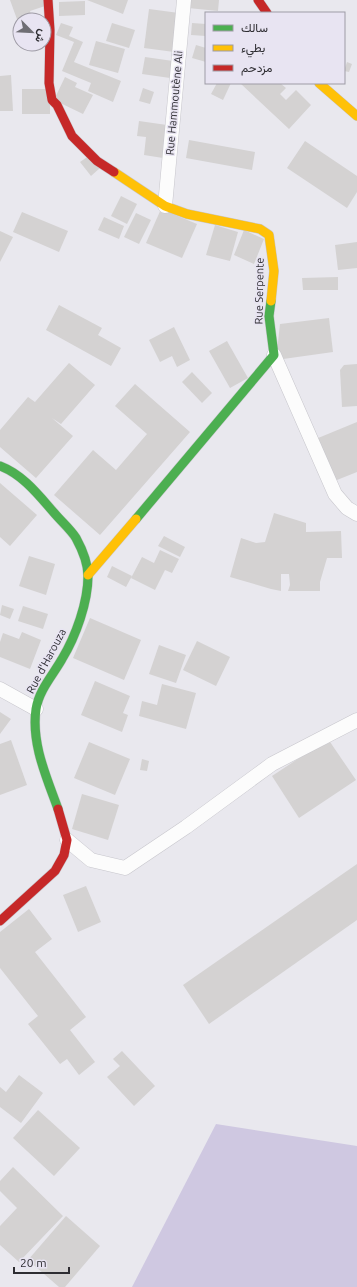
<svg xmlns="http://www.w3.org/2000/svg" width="357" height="1287" font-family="Ubuntu,Vazirmatn,sans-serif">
<rect width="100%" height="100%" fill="#e9e8ee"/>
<polygon fill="#cfc8e1" points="216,1124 357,1146 357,1287 132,1287"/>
<g fill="#d4d2d2">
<polygon points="10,0 43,0 45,6 30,11 32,17 18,22"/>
<polygon points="87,0 128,0 123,14"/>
<polygon points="189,0 219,0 218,11 188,8"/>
<polygon points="85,1 85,15 59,16 59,2"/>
<polygon points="149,9 179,13 174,52 144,48"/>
<polygon points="61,23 73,27 69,36 83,42 74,62 121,81 113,102 88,91 91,83 62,71 74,42 56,35"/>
<polygon points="112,23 135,30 129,48 106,41"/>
<polygon points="192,23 206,24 206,36 191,35"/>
<polygon points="96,41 125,49 118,73 89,65"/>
<polygon points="196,45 206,48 206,62 192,58"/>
<polygon points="145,57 173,61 170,78 142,74"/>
<polygon points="347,62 352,64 349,72 344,71"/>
<polygon points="11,75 13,111 0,111 0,76"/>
<polygon points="65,77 77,83 75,87 93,95 83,114 54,100"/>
<polygon points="217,83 231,83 223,100 211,94"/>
<polygon points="240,83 256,83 257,84 259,83 280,83 286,88 280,94 286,100 296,90 311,105 289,129"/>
<polygon points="143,88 154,92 150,104 139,101"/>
<rect x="22" y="89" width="28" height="25"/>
<polygon points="139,121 167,125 163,158 144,155 146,137 137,136"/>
<polygon points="189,140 255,152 252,170 186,158"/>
<polygon points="305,141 357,176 357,192 347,208 287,168"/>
<polygon points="90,155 100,168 91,176 80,162"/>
<polygon points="121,196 137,204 127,224 111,216"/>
<polygon points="161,209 197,224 182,258 146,243"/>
<polygon points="22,212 68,231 59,252 13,232"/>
<polygon points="136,213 151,220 139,244 124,237"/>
<polygon points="104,217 124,226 119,239 98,230"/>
<polygon points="215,225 238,232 230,261 206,255"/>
<polygon points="244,230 264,239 254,264 234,255"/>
<polygon points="0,231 13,237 0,262"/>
<polygon points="357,242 357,268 338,270 335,245"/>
<polygon points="338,277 338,290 303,290 302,278"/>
<polygon points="59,305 102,328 98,335 121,348 111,366 46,330"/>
<polygon points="329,318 333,352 276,360 280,324"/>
<polygon points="174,327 190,360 177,367 172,356 160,362 149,340"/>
<polygon points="227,341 248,378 230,388 209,351"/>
<polygon points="69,363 95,385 61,424 52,418 73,436 36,478 0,447 0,430 28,397 35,402"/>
<polygon points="357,364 357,406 342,407 340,370 344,365"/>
<polygon points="192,372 212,393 202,403 182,382"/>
<polygon points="135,384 190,432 100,535 54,495 93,450 116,470 147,434 115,406"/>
<polygon points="357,422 357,472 332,482 306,443"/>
<polygon points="0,483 37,515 10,546 0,537"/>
<polygon points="274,513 306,523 306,532 341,531 342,558 327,558 320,582 320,591 288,591 290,585 289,574 281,574 281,591 271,589 230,577 241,538 256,543 265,542"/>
<polygon points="164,536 185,547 180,557 158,546"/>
<polygon points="160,550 179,559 172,573 165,570 155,590 131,578 142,557 154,563"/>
<polygon points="29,556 55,564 46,595 19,586"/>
<polygon points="112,566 132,576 126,587 107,577"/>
<polygon points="2,605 14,609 10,619 0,615"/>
<polygon points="23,606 48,614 43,629 18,621"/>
<polygon points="90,618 141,640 124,680 73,658"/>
<polygon points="22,632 41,640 30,669 0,657 0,642 3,633 19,639"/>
<polygon points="197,641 230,657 216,686 183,670"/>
<polygon points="159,645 186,655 176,683 149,674"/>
<polygon points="95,681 130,696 123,713 128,715 122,732 81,715"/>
<polygon points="162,684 196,693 186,729 139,716 142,701 157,705"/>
<polygon points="0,712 11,719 0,734"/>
<polygon points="328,739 356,780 299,818 272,776"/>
<polygon points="11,740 27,785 0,795 0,744"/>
<polygon points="89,742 130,759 115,795 74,778"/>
<polygon points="142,759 149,761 147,771 140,770"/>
<polygon points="82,794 119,805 108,840 72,829"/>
<polygon points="357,864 357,920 209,1024 183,985"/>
<polygon points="86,886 101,922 78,932 63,895"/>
<polygon points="29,909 52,939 35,952 86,1017 70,1030 95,1062 79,1075 67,1059 60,1064 28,1024 38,1016 0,968 0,932"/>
<polygon points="122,1051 155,1086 134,1106 107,1077 120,1066 113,1059"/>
<polygon points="19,1075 43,1093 21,1123 0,1107 0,1087 6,1092"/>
<polygon points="38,1110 80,1148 54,1176 13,1138"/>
<polygon points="13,1167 63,1216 19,1262 0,1245 0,1226 17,1208 0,1191 0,1181"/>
<polygon points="66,1216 100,1246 65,1287 59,1287 28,1260"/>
</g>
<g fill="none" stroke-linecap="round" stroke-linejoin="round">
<defs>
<g id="street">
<polyline points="165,206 184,0"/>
<polyline points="274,355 335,494 347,508 357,514"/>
<polyline points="0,689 36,709"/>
<polyline points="67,840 91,860 125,868 186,827 272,764 357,720"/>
</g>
<g id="fast">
<path d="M 0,466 C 24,475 40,497 56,515 C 63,523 71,530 76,538 C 82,549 88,563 88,576 C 88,602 76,636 62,659 C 53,675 39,690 36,709 C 31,744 47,778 58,809"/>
<polyline points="136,519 274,355 269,316 271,301"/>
</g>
<g id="slow">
<polyline points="319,83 357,116"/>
<polyline points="114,172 165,206 187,214 260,229 269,235 274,271 271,301"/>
<polyline points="88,575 136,519"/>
</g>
<g id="jam">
<polyline points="48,0 50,30 49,83 52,100 57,105 72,136 97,161 114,172"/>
<polyline points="258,0 267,13"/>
<polyline points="0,921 55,871 64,855 67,840 58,809"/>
</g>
</defs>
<use href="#street" stroke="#c7c6cc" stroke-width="15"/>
<use href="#fast" stroke="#c7c6cc" stroke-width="10"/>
<use href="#slow" stroke="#c7c6cc" stroke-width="10"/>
<use href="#jam" stroke="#c7c6cc" stroke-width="10"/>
<use href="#street" stroke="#fcfcfc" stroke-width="14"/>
<use href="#fast" stroke="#4caf50" stroke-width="9"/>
<use href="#slow" stroke="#ffc107" stroke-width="9"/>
<use href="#jam" stroke="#c62828" stroke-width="9"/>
</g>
<g text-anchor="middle" stroke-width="3" stroke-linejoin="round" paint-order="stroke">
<g font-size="11" fill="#2e2d32" stroke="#e8e4f2">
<text transform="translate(174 103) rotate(-85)" y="4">Rue Hammoutène Ali</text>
<text transform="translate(259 291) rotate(-89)" y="4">Rue Serpente</text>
<text transform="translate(46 661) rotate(-62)" y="4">Rue d'Harouza</text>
</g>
</g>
<rect x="205" y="12" width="140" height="72" fill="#e8e4f2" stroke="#9e9ba5"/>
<rect x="213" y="25" width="20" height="6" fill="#4caf50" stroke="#9e9ba5"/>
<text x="241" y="32" font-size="12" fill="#2e2d32">سالك</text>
<rect x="213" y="45" width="20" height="6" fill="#ffc107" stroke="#9e9ba5"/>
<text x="241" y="52" font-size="12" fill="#2e2d32">بطيء</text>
<rect x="213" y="65" width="20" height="6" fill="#c62828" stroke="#9e9ba5"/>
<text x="241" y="72" font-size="12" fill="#2e2d32">مزدحم</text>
<g transform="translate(32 32) rotate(114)"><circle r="19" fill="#e8e4f2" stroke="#9e9ba5"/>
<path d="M0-3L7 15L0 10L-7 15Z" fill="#6f6e74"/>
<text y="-6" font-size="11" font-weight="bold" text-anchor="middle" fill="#2e2d32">ش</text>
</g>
<path d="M14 1267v6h55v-6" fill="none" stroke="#2e2d32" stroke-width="2"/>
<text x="20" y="1267" font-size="12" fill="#2e2d32" stroke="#e8e4f2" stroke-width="3" paint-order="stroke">20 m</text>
</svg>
